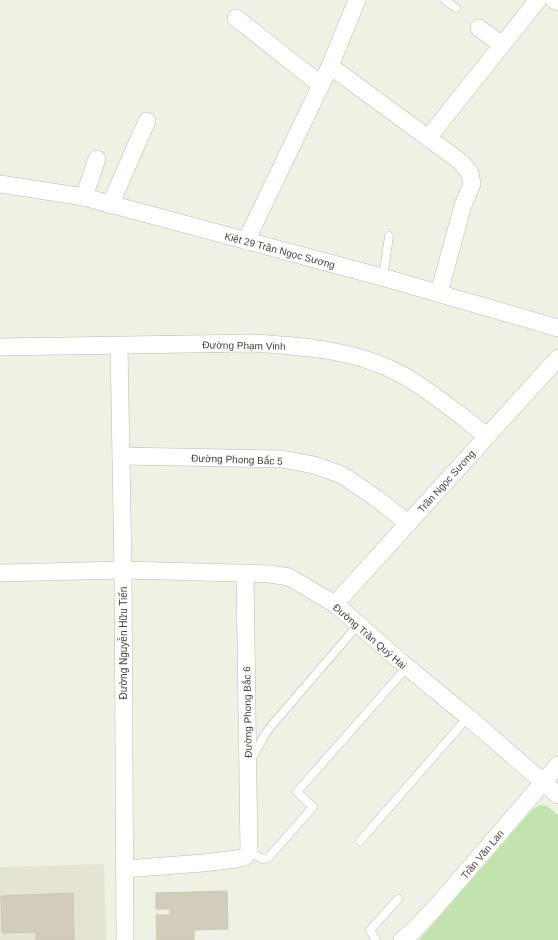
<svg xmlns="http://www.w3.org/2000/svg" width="558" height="940" font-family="Arial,sans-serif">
<rect width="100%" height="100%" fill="#f1f0e4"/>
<polygon fill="#e5e3d2" points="104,864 106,940 0,940 0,867"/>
<polygon fill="#c1e4af" points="540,805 547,806 558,815 558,940 419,940 533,809"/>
<g fill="#d2cdba" stroke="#ccc6ae">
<polygon points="227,891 228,929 194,930 194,940 157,940 156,915 170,915 170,909 156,909 156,893"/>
<polygon points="73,893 74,940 36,940 36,932 2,933 1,896"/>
</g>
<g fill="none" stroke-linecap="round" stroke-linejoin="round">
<defs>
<g id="service">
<polyline points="445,0 456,8"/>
<polyline points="383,278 389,236"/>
<polyline points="252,758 264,736 272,725 358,625"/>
<polyline points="360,841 468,717"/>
<polyline points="249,852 263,859 268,858 313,807 297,792 407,667"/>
<polyline points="376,940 370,930 398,899"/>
</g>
<g id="minor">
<polyline points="554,0 558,2"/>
<polyline points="236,18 321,85"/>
<polyline points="479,28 502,45 538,0"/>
<polyline points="330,66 461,162 470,173 472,184 463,205 439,293"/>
<polyline points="428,138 502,45"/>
<polyline points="0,184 84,197 389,279 558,328"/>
<polyline points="84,197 97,159"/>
<polyline points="110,205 147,121"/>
<polyline points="246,241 330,66 357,0"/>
<polyline points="119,346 123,570 125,940"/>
<path d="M 0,347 L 252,343 C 303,346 360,350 406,377 C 435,394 461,416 487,436"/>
<polyline points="121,456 282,459 314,465 342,475 376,498 408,523"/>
<polyline points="0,573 123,570 270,574 289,577 335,604 407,667 468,717 558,795"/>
<polyline points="335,604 558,358"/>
<polyline points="125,869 203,863 236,859 244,857 249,852 245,573"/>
<polyline points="402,940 412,932 436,907 558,765"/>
</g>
</defs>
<use href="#service" stroke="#bcb9a7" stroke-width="9"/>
<use href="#minor" stroke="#bcb9a7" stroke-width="18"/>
<use href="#service" stroke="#fff" stroke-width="8"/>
<use href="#minor" stroke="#fff" stroke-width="17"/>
</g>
<g text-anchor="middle" stroke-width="3" stroke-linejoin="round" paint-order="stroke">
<g font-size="10" fill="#434034" stroke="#fff">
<text transform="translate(280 250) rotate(15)" y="4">Kiệt 29 Trần Ngọc Sương</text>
<text transform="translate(244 345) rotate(1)" y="4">Đường Phạm Vinh</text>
<text transform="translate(237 459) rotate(2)" y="4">Đường Phong Bắc 5</text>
<text transform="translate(446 481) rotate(-48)" y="4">Trần Ngọc Sương</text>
<text transform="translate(370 636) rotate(41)" y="4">Đường Trần Quý Hai</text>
<text transform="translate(123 643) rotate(-90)" y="4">Đường Nguyễn Hữu Tiến</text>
<text transform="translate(247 712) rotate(-91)" y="4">Đường Phong Bắc 6</text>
<text transform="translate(482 854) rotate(-50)" y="4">Trần Văn Lan</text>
</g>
</g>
</svg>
